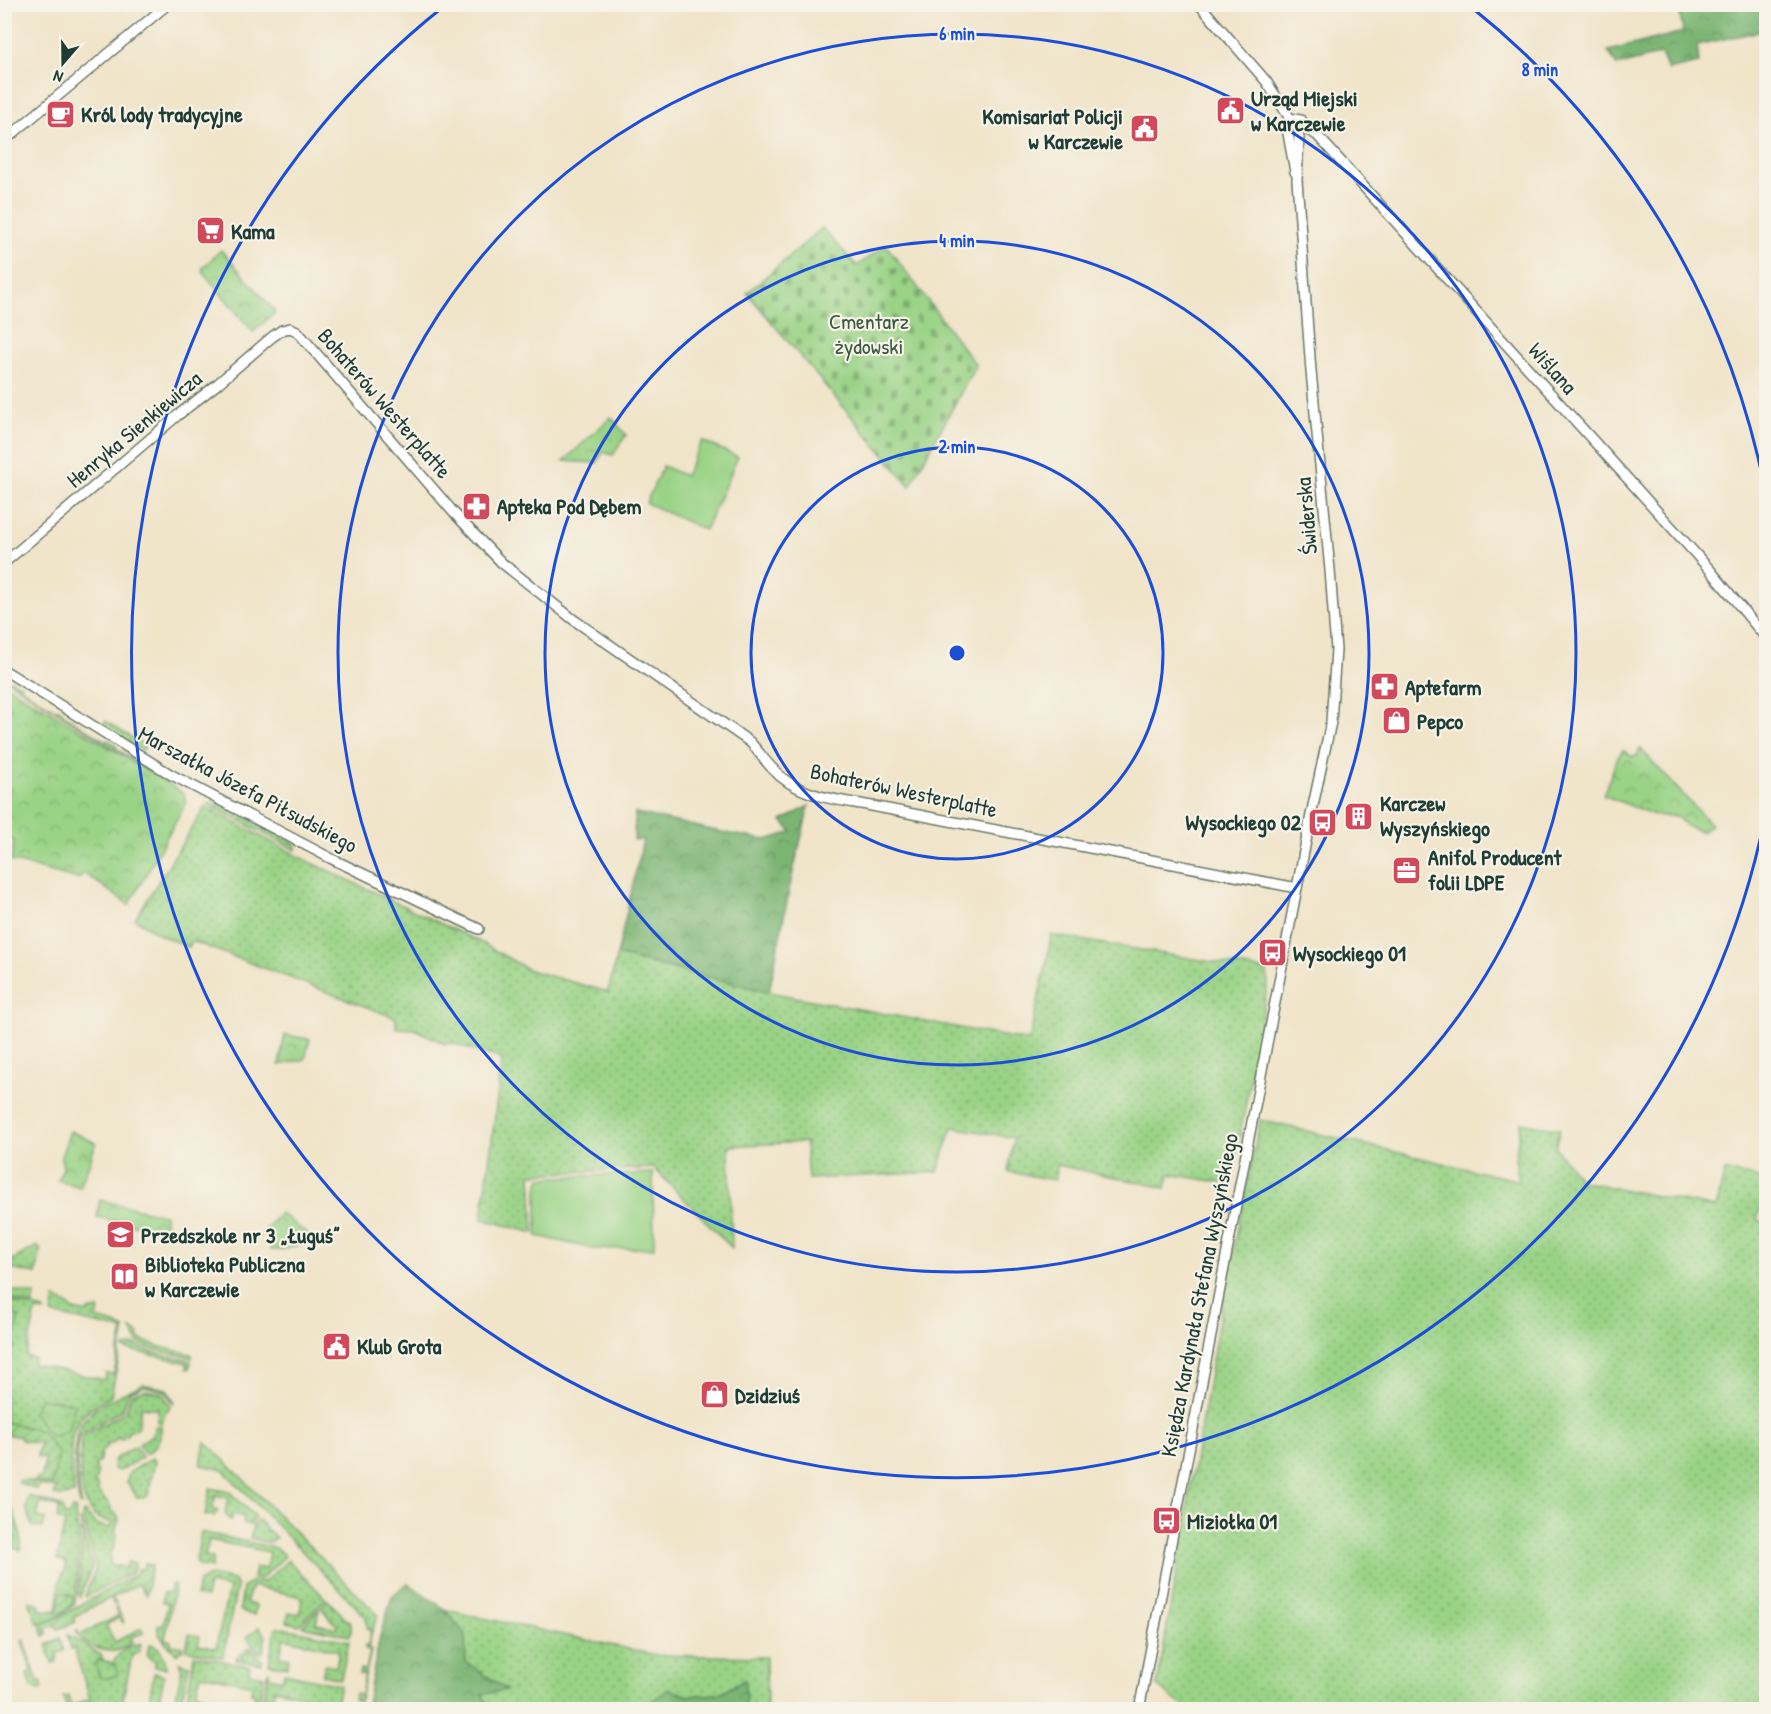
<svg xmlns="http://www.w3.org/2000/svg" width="1771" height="1714" font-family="'Patrick Hand',sans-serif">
<defs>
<pattern id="grass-dots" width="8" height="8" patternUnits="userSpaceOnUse" patternTransform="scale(1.5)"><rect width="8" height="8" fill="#9ad386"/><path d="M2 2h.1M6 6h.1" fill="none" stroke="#7dac6e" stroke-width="1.8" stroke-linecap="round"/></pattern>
<pattern id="forest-crowns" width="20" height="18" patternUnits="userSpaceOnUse" patternTransform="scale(1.5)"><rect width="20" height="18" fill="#7bb573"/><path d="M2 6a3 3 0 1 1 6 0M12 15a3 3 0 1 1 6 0" fill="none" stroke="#64945f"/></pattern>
<pattern id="cemetery-stones" width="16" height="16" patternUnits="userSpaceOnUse" patternTransform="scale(1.5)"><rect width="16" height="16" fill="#9ad386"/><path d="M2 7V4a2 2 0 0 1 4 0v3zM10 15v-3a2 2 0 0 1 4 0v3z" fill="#7dac6e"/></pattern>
<pattern id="park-crowns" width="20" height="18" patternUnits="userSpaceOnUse" patternTransform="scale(1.5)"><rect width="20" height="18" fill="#9ad386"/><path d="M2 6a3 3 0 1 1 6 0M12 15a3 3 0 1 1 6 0" fill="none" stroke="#7dac6e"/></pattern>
<pattern id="garden-furrows" width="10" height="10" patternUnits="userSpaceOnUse" patternTransform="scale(1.5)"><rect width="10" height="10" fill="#9ad386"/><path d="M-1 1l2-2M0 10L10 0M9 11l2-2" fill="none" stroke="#7dac6e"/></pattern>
</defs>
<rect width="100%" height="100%" fill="#f7f3e8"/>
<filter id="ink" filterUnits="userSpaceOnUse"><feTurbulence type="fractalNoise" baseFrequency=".0167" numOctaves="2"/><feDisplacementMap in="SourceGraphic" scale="12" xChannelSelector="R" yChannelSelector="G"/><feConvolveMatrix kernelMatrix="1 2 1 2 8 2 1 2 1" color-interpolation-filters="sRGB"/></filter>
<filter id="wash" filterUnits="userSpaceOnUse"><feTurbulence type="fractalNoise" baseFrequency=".008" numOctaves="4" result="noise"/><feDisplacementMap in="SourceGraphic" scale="24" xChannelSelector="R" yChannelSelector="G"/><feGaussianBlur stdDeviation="1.35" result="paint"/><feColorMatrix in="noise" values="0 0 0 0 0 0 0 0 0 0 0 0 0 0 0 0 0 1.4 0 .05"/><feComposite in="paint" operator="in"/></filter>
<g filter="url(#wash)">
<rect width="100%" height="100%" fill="#f0e4c9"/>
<g fill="url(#grass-dots)" stroke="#5c885d" stroke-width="1.5">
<polygon points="4,678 8,681 12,680 21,685 22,689 54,709 59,709 68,718 105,741 109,740 116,745 117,749 149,769 153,768 166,776 164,777 152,772"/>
<polygon points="105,721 145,746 142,751 102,727"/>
<polygon points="212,803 219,806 220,804 296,844 296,850 207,804"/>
<polygon points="205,807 308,861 480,942 529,970 608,992 617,955 769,992 1029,1041 1047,960 1051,935 1267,971 1268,983 1231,1184 1169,1174 1166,1188 1057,1165 1056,1180 1008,1172 1014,1138 952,1127 938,1172 808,1179 805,1142 729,1146 732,1248 654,1168 531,1174 534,1233 482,1219 502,1059 452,1043 445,1044 415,1029 396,1028 396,1018 192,941 189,947 162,936 135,919"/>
<polygon points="1260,1120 1519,1181 1515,1159 1521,1122 1560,1129 1555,1147 1581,1181 1716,1208 1725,1171 1766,1179 1766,1188 1757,1220 1766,1223 1766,1709 1188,1710 1157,1686 1218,1325"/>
<polygon points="37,1246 41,1250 36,1274 10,1269 12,1260"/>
<polygon points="5,1289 35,1295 33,1305 11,1300 5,1301"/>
<path d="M 55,1299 L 61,1301 L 74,1310 L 87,1313 L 88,1311 L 99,1309 L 97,1319 L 115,1324 L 125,1329 L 111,1396 C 102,1401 90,1408 83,1415 C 64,1435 72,1468 74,1493 C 68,1496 62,1497 54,1495 L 56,1488 L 39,1485 L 36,1489 L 19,1483 L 18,1481 L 21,1480 L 52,1485 L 42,1431 L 5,1422 L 5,1362 L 9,1363 L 19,1316 L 5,1313 L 5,1303 L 12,1302 L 44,1310 L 44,1312 L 36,1311 L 26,1356 L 34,1358 L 33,1364 L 105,1380 L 106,1373 L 114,1374 L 123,1330 L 52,1314 Z"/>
<path d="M 130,1328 L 139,1334 L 138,1338 C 155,1347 174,1350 192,1354 L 192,1358 L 152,1349 L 138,1343 Z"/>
<polygon points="135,1345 151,1352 191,1361 190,1369 187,1368 187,1363 124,1349 125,1347"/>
<path d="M 143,1384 L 167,1389 L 175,1403 L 173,1403 L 165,1391 L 144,1386 L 129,1392 L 123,1409 L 79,1435 C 74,1446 79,1490 81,1504 L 80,1505 C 75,1483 69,1434 86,1417 C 101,1402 124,1393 143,1384 Z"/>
<path d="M 144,1390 L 162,1393 L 170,1405 L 170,1408 L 165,1412 L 162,1423 L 157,1422 L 158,1409 L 141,1407 L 138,1427 L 135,1430 L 129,1430 L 127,1435 L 121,1439 L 119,1437 L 111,1444 L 107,1444 L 107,1447 L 102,1451 L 99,1462 L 96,1463 L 96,1470 L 98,1471 L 95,1482 L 99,1488 L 97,1491 L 104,1498 L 104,1501 L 107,1501 L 111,1507 L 110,1509 L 116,1514 L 119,1519 L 115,1532 L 117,1535 L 113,1550 L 110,1552 L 110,1564 L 113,1566 L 121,1566 L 125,1569 L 128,1562 L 135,1564 L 133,1572 L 86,1597 L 85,1595 L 96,1568 L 82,1514 L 84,1512 L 96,1524 L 108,1528 L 113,1524 C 108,1520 101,1521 96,1517 C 76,1502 81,1460 81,1437 L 126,1411 L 131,1394 Z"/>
<path d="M 156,1426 L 161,1426 C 161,1439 157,1448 145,1454 L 139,1444 L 152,1435 Z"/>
<polygon points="205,1441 378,1615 372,1631 368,1648 371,1650 358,1709 360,1701 354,1699 355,1694 361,1695 365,1675 359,1674 360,1669 366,1670 370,1651 365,1649 365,1645 368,1645 371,1631 368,1630 366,1617 224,1471 219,1469 201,1465"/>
<polygon points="136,1446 142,1457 120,1471 113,1469 115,1459"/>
<polygon points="152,1458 155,1461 148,1495 144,1498 137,1497 127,1482 129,1473"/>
<polygon points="210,1488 230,1492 233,1495 232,1496 234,1498 235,1497 255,1517 250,1525 243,1523 244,1517 233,1514 231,1520 225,1514 228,1498 216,1495 212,1509 218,1511 214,1516 205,1515"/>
<polygon points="29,1496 60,1506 63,1509 64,1515 69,1516 72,1509 76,1510 75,1517 80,1539 75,1604 56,1618 37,1623 30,1604 30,1601 40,1604 39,1609 47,1611 48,1610 55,1611 58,1607 59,1593 58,1591 60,1588 59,1584 63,1573 65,1572 66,1562 57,1560 65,1522 57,1520 59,1507 40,1503 37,1517 45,1519 43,1527 41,1528 32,1526 26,1507"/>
<polygon points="13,1510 21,1535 21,1550 13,1548 15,1537 5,1535 9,1521 5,1519 5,1514"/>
<polygon points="80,1518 92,1566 80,1597 78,1594 83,1538"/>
<polygon points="258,1520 266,1528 265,1530 267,1532 268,1530 276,1538 270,1543 250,1538 253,1525"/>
<polygon points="201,1532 276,1548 285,1556 261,1579 253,1578 255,1567 266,1569 269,1552 209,1540 205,1556 213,1558 212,1568 199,1566 196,1561"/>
<polygon points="288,1560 326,1599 299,1625 287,1622 289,1612 300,1614 302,1597 252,1586 246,1603 256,1605 254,1615 244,1613 240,1610 243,1588 252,1581 264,1582"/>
<polygon points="211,1575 233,1580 237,1586 223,1657 186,1650 189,1634 200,1636 198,1645 216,1648 229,1588 209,1584 206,1597 196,1596 199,1582"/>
<path d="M 171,1584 L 175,1585 L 165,1639 L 171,1641 L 171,1645 L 183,1647 L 182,1650 L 176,1654 C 169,1645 156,1637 158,1625 L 163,1626 L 168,1603 L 162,1602 L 164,1592 L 170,1593 Z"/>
<path d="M 328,1600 L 333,1605 L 332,1607 L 333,1609 L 335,1607 L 343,1616 L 342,1618 L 344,1619 L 345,1618 C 352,1624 352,1627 350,1636 L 302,1626 L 319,1609 L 316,1624 L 336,1628 L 338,1627 L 321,1608 Z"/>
<path d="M 117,1607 L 124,1622 L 123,1623 L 119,1618 L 106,1625 L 115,1642 L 141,1628 L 144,1633 L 131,1637 L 133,1642 C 128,1645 120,1650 116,1651 C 102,1652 79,1644 76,1629 L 80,1635 L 118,1616 L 115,1608 Z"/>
<polygon points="446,1610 657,1655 766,1657 767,1709 746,1709 745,1680 718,1694 688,1696 669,1690 640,1709 490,1709 481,1694 506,1689 466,1662 465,1635"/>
<polygon points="278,1627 349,1641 341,1679 322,1675 325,1665 336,1667 339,1651 284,1638 280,1656 289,1658 287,1667 269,1664 275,1629"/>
<path d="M 67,1635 L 73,1637 L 101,1655 L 103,1660 L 97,1661 L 96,1664 L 99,1676 L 110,1678 L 118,1671 L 113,1663 C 119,1652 129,1644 141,1644 L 139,1653 L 136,1652 L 135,1655 L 132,1655 L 121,1709 L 67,1709 L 63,1697 L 68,1696 L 71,1706 L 90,1699 L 74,1648 L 71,1649 Z"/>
<polygon points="60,1638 64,1651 57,1653 58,1658 56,1659 57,1662 52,1663 47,1645"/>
<polygon points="24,1639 38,1682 41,1681 43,1689 39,1690 31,1688 27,1674 32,1672 22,1640"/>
<path d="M 151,1644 C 161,1647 166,1658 166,1668 L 155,1667 L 155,1660 L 150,1659 L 151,1657 L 147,1656 L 149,1645 Z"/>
<polygon points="250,1647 262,1661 262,1664 236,1660 237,1657 238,1659 242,1656 240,1654 242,1653 244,1654 247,1652 246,1650"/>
<polygon points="194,1655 250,1666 249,1673 264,1676 257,1709 239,1709 240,1702 253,1704 255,1694 251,1693 252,1685 201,1674 196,1692 205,1695 203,1703 187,1700"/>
<polygon points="180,1662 189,1665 182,1699 176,1698 182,1668"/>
<polygon points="269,1670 269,1677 282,1680 284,1673 340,1685 335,1709 325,1708 326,1701 275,1689 270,1708 277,1709 260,1710"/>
<polygon points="154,1673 164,1676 159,1701 158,1701 149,1700"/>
</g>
<g fill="url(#forest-crowns)" stroke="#4d7954" stroke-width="1.5">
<polygon points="1678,5 1758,5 1766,24 1766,30 1697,45 1699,63 1668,70 1661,54 1617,66 1608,51 1683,32"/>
<polygon points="809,806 792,876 769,992 617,955 643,840 634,840 635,813 726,833 766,840 792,832 782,821"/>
<polygon points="408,1583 446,1610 465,1635 466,1662 507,1690 482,1694 490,1709 366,1709 380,1636 392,1596"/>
<polygon points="745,1680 746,1709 640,1709 669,1689 688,1696 718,1694"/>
</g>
<polygon fill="url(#cemetery-stones)" stroke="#5c885d" stroke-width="1.5" points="822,228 857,266 886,245 976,365 910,486 747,293"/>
<g fill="url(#park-crowns)" stroke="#5c885d" stroke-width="1.5">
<polygon points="221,250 274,310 275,313 253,332 203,272 203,267"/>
<polygon points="611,417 626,435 613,455 603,452 597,463 564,461"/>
<polygon points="4,684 160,778 184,794 186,803 129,905 84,873 78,879 11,861 14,841 4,837"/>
<polygon points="1640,748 1711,825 1702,832 1686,826 1676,816 1657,816 1603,795 1618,757 1623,750 1631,756 1637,756"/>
<polygon points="285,1035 310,1039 305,1059 279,1065"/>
<polygon points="70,1131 96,1143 89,1164 80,1187 58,1180 63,1168 61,1157"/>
<polygon points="100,1200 165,1215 166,1232 97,1217"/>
<polygon points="280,1213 306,1233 303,1244 280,1250 271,1250 264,1231"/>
<polygon points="40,1398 75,1404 68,1431 51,1437 33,1412"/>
<polygon points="259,1627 266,1636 263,1652 260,1654 247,1637"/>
<path d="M 102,1660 L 113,1663 L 118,1672 C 115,1677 106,1679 100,1678 L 96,1664 L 97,1661 Z"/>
</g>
<g fill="url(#garden-furrows)" stroke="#5c885d" stroke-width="1.5">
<polygon points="5,1313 19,1316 9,1363 5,1362"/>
<polygon points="5,1422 42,1431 59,1455 52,1485 35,1481 37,1478 42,1478 43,1475 42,1474 45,1458 37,1457 40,1442 36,1441 36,1443 21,1440 21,1437 5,1434"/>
<polygon points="145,1563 152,1565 146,1595 138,1584 113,1597 116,1604 114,1605 110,1598 73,1617 76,1622 58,1629 55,1625 45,1629 48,1634 44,1636 40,1624 56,1619 136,1574 138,1569 144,1568"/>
<polygon points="60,1592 73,1596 72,1605 61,1613 55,1612 58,1607"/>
</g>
<g fill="#9ad386" stroke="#5c885d" stroke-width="1.5">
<polygon points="702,441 738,457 705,530 646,503 663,466 685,476"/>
<polygon points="653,1173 654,1248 593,1249 537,1236 537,1189 541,1178"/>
</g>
</g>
<g filter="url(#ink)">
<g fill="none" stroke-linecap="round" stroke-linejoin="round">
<defs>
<g id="secondary">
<polyline points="1199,4 1266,81 1291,120"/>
<polyline points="1291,120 1287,128 1295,172"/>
<polyline points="1291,120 1294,119 1301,120 1306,126 1306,129"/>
<polyline points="1306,129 1317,135 1711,571 1766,638"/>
<polyline points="4,141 168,4"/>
<path d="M 4,563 L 178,415 L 215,386 L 272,337 L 282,330 L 290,328 L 297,331 L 454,513 L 502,563 L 574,620 L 750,742 C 762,755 772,772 788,782 C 813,799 848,801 877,807 L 1297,888"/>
<polyline points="4,670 170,774 332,859 479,929"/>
<polyline points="1139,1710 1311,815 1331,722 1336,650 1330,570 1311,371 1297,180 1299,137"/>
</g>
</defs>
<use href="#secondary" stroke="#687768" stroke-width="12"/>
<use href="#secondary" stroke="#fff" stroke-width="9"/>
</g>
</g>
<g fill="none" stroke="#1d4ed8" stroke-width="3">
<circle cx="957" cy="653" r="206"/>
<circle cx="957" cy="653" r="412"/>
<circle cx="957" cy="653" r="619"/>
<path d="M1765 817A825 825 0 1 1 443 7M1471 7A825 825 0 0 1 1765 489"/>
</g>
<defs>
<symbol id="civic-square" viewBox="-11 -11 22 22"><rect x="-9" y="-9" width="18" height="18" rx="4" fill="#d1495b" stroke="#f7f3e8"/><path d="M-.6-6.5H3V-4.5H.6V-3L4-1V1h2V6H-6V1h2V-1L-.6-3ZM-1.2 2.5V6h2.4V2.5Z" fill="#fff"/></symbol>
<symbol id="cafe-square" viewBox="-11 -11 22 22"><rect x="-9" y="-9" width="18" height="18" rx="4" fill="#d1495b" stroke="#f7f3e8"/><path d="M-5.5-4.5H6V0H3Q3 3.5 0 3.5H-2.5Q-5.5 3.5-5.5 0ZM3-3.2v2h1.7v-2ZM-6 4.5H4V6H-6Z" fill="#fff"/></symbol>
<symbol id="supermarket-square" viewBox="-11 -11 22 22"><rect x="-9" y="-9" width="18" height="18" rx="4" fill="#d1495b" stroke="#f7f3e8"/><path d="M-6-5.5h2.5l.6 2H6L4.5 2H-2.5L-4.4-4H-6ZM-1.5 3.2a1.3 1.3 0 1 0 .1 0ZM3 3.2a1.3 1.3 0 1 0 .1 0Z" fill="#fff"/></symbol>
<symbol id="pharmacy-square" viewBox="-11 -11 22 22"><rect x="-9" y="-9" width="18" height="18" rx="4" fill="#d1495b" stroke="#f7f3e8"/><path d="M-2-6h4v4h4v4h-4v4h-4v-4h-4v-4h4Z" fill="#fff"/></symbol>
<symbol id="shop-square" viewBox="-11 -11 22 22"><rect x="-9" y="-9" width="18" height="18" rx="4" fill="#d1495b" stroke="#f7f3e8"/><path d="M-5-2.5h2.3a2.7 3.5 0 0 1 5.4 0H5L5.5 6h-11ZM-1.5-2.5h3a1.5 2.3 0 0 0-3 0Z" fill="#fff"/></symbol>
<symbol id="building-square" viewBox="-11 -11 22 22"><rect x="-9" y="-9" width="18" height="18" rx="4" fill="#d1495b" stroke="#f7f3e8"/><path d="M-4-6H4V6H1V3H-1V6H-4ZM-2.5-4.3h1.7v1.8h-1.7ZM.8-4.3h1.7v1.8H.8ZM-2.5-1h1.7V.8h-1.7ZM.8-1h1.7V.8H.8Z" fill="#fff"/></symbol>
<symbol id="bus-square" viewBox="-11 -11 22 22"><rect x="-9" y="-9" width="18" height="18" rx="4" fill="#d1495b" stroke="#f7f3e8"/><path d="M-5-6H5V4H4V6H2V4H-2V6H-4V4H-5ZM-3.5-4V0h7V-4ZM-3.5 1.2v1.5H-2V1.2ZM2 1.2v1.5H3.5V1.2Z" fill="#fff"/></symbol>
<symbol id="office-square" viewBox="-11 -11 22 22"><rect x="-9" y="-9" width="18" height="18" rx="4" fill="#d1495b" stroke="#f7f3e8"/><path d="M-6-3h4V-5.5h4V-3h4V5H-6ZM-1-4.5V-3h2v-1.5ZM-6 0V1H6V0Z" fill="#fff"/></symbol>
<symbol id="school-square" viewBox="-11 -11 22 22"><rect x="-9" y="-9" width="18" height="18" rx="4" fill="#d1495b" stroke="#f7f3e8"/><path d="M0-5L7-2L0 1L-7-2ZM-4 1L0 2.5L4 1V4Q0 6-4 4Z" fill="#fff"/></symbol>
<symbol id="library-square" viewBox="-11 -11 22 22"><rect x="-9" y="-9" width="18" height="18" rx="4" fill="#d1495b" stroke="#f7f3e8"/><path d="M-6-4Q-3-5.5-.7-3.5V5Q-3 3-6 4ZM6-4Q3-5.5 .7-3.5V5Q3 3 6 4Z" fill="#fff"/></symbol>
</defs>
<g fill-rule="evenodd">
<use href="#civic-square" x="1214" y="94" width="33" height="33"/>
<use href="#cafe-square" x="44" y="98" width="33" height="33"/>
<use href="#civic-square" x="1128" y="112" width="33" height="33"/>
<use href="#supermarket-square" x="194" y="214" width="33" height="33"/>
<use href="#pharmacy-square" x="460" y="490" width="33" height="33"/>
<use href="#pharmacy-square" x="1368" y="670" width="33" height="33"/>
<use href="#shop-square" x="1380" y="704" width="33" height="33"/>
<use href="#building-square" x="1342" y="800" width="33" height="33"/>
<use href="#bus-square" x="1306" y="806" width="33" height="33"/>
<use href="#office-square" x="1390" y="854" width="33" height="33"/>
<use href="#bus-square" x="1256" y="936" width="33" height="33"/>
<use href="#school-square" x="104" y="1218" width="33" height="33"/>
<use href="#library-square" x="108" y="1260" width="33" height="33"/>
<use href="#civic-square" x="320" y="1330" width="33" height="33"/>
<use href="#shop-square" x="698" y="1378" width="33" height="33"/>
<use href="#bus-square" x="1150" y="1504" width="33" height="33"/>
</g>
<g text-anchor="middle" stroke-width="4.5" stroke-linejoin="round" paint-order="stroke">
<g font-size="22" font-weight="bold" fill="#1f3d34" stroke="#f7f3e8" text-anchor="start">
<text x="1251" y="106">Urząd Miejski<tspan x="1251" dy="25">w Karczewie</tspan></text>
<text x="81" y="122">Król lody tradycyjne</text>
<text x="1123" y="124" text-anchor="end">Komisariat Policji<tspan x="1123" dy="25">w Karczewie</tspan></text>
<text x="231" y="239">Kama</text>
<text x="497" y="514">Apteka Pod Dębem</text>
<text x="1405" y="695">Aptefarm</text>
<text x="1417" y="729">Pepco</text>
<text x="1380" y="811">Karczew<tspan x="1380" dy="25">Wyszyńskiego</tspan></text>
<text x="1301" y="830" text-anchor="end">Wysockiego 02</text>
<text x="1428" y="865">Anifol Producent<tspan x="1428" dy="25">folii LDPE</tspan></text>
<text x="1293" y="961">Wysockiego 01</text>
<text x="141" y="1243">Przedszkole nr 3 „Ługuś”</text>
<text x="145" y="1272">Biblioteka Publiczna<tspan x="145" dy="25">w Karczewie</tspan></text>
<text x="357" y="1354">Klub Grota</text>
<text x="735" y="1403">Dzidziuś</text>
<text x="1187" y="1529">Miziołka 01</text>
</g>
<g font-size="22" fill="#385b44" stroke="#f7f3e8">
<text x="869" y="329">Cmentarz<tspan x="869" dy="25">żydowski</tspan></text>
</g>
<g font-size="22" fill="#1f3d34" stroke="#f7f3e8">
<text transform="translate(1553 368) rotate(48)" y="8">Wiślana</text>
<text transform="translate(385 403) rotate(49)" y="8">Bohaterów Westerplatte</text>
<text transform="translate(134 429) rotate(-40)" y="8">Henryka Sienkiewicza</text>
<text transform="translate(1306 516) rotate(-95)" y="8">Świderska</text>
<text transform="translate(248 789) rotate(28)" y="8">Marszałka Józefa Piłsudskiego</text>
<text transform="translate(904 790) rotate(12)" y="8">Bohaterów Westerplatte</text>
<text transform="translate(1199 1295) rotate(-79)" y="8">Księdza Kardynała Stefana Wyszyńskiego</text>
</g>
</g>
<circle cx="957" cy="653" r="9" fill="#1d4ed8" stroke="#f7f3e8" stroke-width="3"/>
<g font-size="18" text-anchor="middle" font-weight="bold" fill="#1d4ed8" stroke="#f7f3e8" stroke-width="4.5" stroke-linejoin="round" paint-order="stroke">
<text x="957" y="40">6 min</text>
<text x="1540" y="76">8 min</text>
<text x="957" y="247">4 min</text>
<text x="957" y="453">2 min</text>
</g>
<rect width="1771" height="1714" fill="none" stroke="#f7f3e8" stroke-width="24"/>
<g transform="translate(63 63) rotate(200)" stroke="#f7f3e8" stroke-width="4.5" paint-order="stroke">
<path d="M0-4.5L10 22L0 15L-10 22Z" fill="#1f3d34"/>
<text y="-9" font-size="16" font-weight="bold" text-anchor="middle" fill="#1f3d34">N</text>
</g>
</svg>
